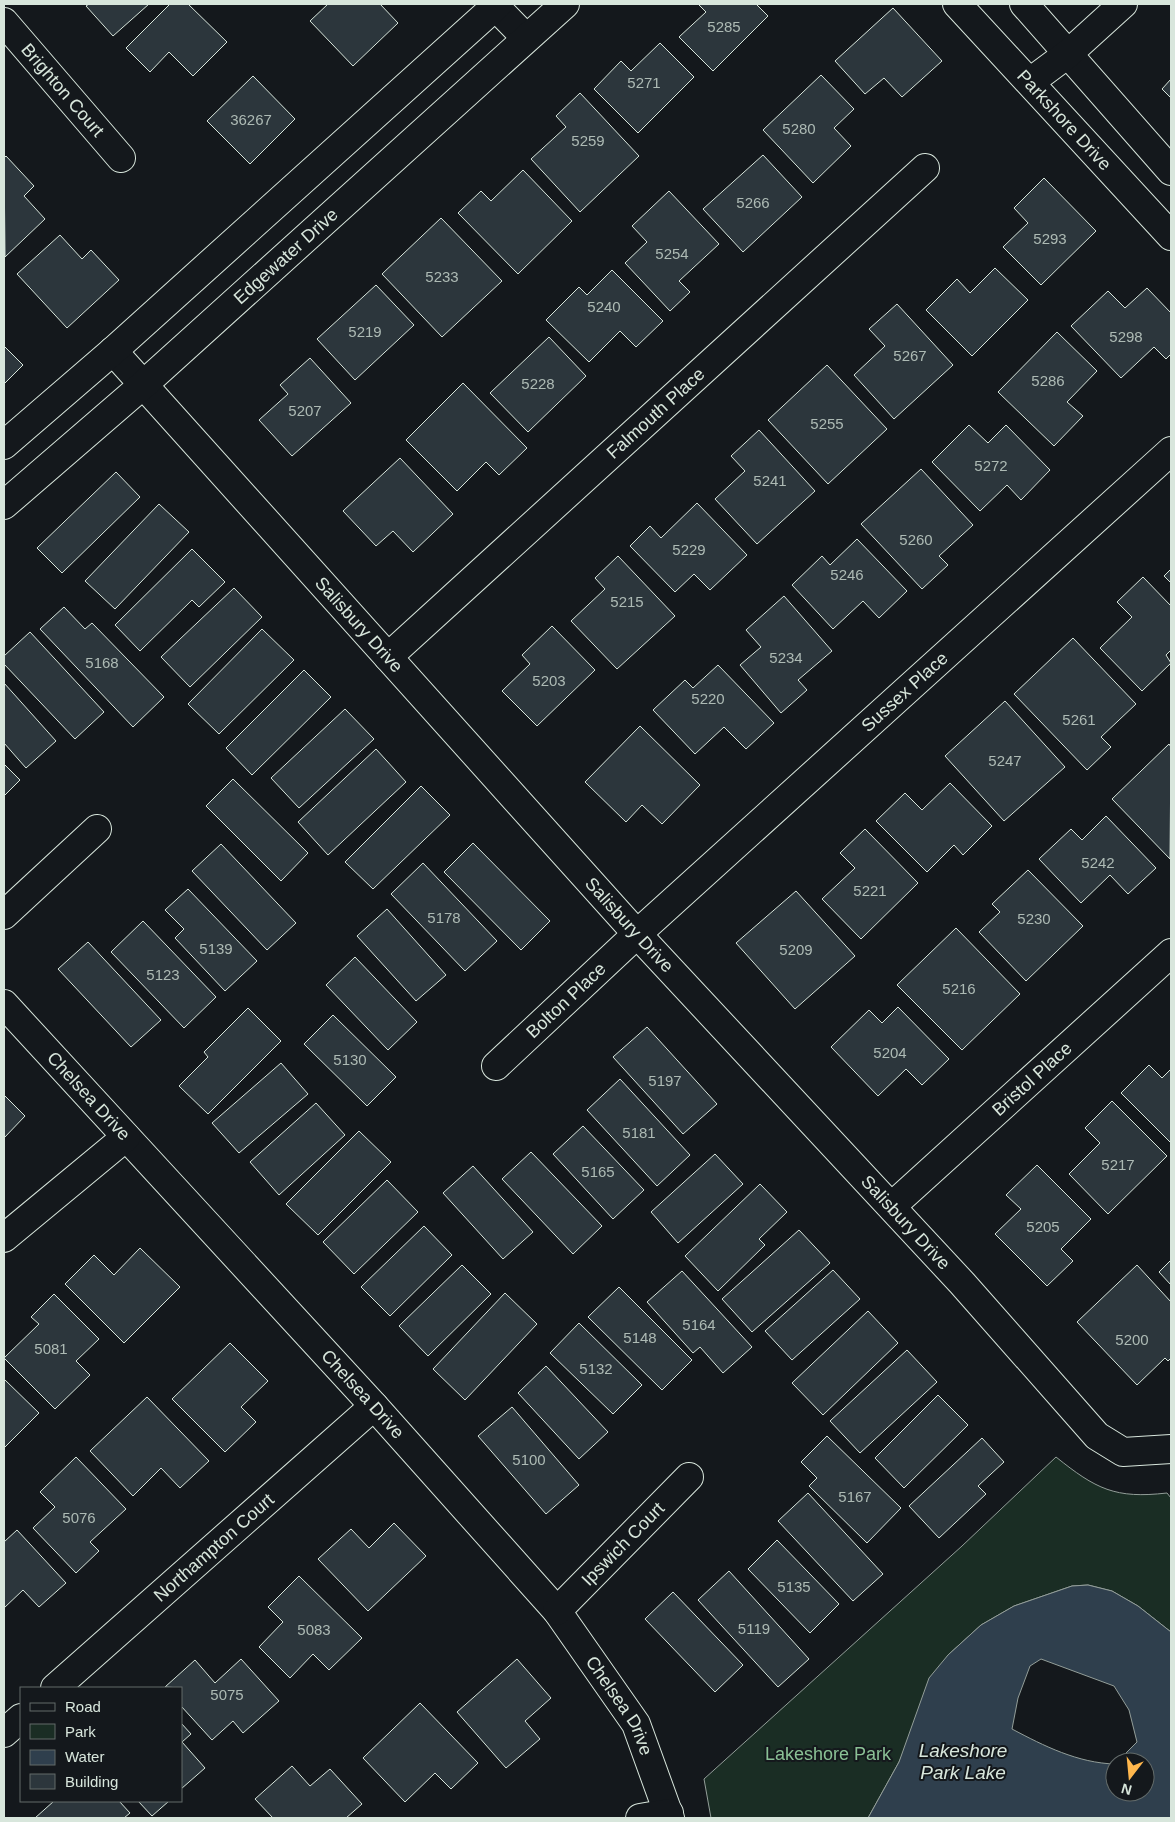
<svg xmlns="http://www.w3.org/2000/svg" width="1175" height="1822" font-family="Helvetica,sans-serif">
<rect width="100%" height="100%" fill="#14181c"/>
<path fill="#1a2d24" stroke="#939e99" d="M 1056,1457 C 1096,1489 1115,1499 1167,1493 L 1171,1498 L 1171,1632 L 1138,1606 L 1112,1591 L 1088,1585 L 1072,1586 L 1014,1606 L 981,1625 L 948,1655 L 899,1762 L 868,1818 L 711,1818 L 704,1779 L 962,1546 Z"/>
<path fill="#2f3f4d" stroke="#939e99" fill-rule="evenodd" d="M 1088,1585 L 1112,1591 L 1138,1606 L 1171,1632 L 1171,1818 L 868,1818 L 899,1762 L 929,1678 L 948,1655 L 981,1625 L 1014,1606 L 1072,1586 ZM 1041,1659 L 1114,1686 L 1129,1710 L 1137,1742 L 1117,1762 L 1145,1762 L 1145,1792 L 1115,1792 L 1115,1764 C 1078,1763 1044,1746 1012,1729 L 1018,1698 L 1030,1666 Z"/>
<g fill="#2c363c" stroke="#d8e6dc">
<polygon points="89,4 149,4 113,36 86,6"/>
<polygon points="170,4 188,4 227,42 193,76 169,52 150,72 126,48"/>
<polygon points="328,4 380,4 398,23 353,66 310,21"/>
<polygon points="698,4 756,4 768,16 713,71 679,37 706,12"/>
<polygon points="893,8 942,61 902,97 884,78 865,94 835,61"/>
<polygon points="660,43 694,77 638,133 594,89 621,61 631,71"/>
<polygon points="821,75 854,109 834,128 851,146 813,183 763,130"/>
<polygon points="253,76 295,119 250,164 207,121"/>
<polygon points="1171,79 1171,98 1162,89"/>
<polygon points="580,93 639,156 580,212 531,159 566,127 556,116"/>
<polygon points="763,155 802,197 743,252 703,209"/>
<polygon points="6,156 34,186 24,196 45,219 5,257 4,158"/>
<polygon points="523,170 572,221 518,274 458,213 481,191 491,201"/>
<polygon points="1044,178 1096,231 1041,285 1003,247 1028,223 1014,208"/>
<polygon points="669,191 719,244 679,281 690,292 670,311 625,263 647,242 632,226"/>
<polygon points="441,218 502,281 442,337 382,274"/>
<polygon points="60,235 82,259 91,250 119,280 67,328 17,274"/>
<polygon points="995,268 1028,300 972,356 926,310 957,279 970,293"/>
<polygon points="612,270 663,321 636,347 620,331 589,362 546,320 579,287 587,295"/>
<polygon points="376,285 414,325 355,380 317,339"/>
<polygon points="1147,288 1171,313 1171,354 1166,359 1154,347 1121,378 1071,326 1108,291 1125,308"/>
<polygon points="897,304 953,365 894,419 854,375 885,346 869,329"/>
<polygon points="1057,332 1097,371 1067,402 1083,416 1054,446 998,392"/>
<polygon points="549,337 586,376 528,432 490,393"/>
<polygon points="4,346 23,365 4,384"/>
<polygon points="310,358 351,403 292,456 259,420 288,394 280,385"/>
<polygon points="827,365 887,429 828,484 768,420"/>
<polygon points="463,383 527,448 499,475 486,462 457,491 406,440"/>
<polygon points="969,425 988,443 1006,425 1050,470 1021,500 1007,485 980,511 932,462"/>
<polygon points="759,430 815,491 757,544 715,499 745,471 731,456"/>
<polygon points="400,458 453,514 413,552 393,531 376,546 343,511"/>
<polygon points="921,469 973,525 939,556 948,565 922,589 861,524"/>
<polygon points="116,472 140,497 62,573 37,548"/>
<polygon points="697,503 747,555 710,590 694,574 675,592 630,546 650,526 661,538"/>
<polygon points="159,504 189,532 115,609 85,581"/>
<polygon points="857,539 907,591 879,618 863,601 833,629 792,585 822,556 830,565"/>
<polygon points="192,549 225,582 199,607 192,600 140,651 115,625"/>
<polygon points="618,556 675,616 617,669 571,621 605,589 595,578"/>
<polygon points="1171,569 1171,583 1164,576"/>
<polygon points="1143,577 1171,606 1171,650 1166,655 1171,663 1142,691 1100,648 1132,617 1117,602"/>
<polygon points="234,588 262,617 190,687 161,657"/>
<polygon points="784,596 832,651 798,680 807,690 781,713 740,665 761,647 746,630"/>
<polygon points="64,607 85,629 92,623 164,697 133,727 40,629"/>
<polygon points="552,626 595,670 537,726 502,691 530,664 522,655"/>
<polygon points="262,629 294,660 219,734 188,704"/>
<polygon points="30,632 104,712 75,739 4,664 4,656"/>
<polygon points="1073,638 1136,704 1101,737 1111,747 1087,770 1014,694"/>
<polygon points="718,665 774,723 746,749 724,727 695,754 653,710 685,680 693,688"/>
<polygon points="304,670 331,697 252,775 226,748"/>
<polygon points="4,683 56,741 26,768 4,743"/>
<polygon points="1005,701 1065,767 1004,821 945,756"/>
<polygon points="345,709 374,739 299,808 271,778"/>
<polygon points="640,726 700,785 662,824 642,805 626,822 585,782"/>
<polygon points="1169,744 1171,747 1170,859 1112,799"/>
<polygon points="376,749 406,782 328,855 298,822"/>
<polygon points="4,764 20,780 4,796"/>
<polygon points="233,779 308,853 281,881 206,806"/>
<polygon points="950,783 992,826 963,855 954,845 927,872 876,821 905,793 922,810"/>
<polygon points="421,786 450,815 373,889 345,862"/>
<polygon points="1106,816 1156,868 1128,894 1110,875 1081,903 1039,859 1071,829 1082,840"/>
<polygon points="865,829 918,883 861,939 822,899 855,868 840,853"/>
<polygon points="473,843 550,921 521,950 444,872"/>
<polygon points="221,844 296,923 267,950 192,871"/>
<polygon points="423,863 497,941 465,971 391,894"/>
<polygon points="1028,870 1083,926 1026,981 979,932 1000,912 992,904"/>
<polygon points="188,889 257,961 225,991 175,938 184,929 165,910"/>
<polygon points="796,891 855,956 795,1009 736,943"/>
<polygon points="387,909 446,975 416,1001 357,936"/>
<polygon points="143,921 216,997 184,1028 111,952"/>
<polygon points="956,928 1020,994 962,1050 897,985"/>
<polygon points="88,942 161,1020 131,1047 58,969"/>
<polygon points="355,957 417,1022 388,1050 326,985"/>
<polygon points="898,1007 949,1059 922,1085 906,1069 878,1096 831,1047 869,1010 882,1023"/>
<polygon points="248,1008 281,1041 208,1114 179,1086 208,1057 204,1052"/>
<polygon points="333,1015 396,1077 367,1106 304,1044"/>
<polygon points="647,1027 717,1104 683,1134 613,1057"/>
<polygon points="281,1063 308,1094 239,1153 212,1123"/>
<polygon points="1149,1065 1162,1078 1171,1069 1171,1143 1121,1093"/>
<polygon points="620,1079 690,1155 657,1186 587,1110"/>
<polygon points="4,1095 25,1116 4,1138"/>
<polygon points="1112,1101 1167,1156 1108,1214 1069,1174 1100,1143 1085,1128"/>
<polygon points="316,1103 345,1135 279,1195 250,1162"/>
<polygon points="583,1126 644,1190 613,1219 553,1154"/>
<polygon points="359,1131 391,1162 318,1235 286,1204"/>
<polygon points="531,1152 602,1226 573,1254 502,1179"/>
<polygon points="715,1154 743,1184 678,1243 651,1212"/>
<polygon points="1037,1165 1091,1219 1061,1249 1073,1261 1047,1286 995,1234 1021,1209 1006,1195"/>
<polygon points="473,1166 533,1232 503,1259 443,1193"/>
<polygon points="387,1180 418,1212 354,1274 323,1242"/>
<polygon points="760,1184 787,1212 759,1239 765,1245 718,1291 685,1256"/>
<polygon points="424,1226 452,1255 390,1316 361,1287"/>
<polygon points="799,1230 830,1263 752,1332 722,1299"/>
<polygon points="140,1248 180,1287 124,1343 65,1284 94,1255 114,1275"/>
<polygon points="1171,1260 1171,1285 1159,1272"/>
<polygon points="462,1265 491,1294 428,1356 399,1326"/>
<polygon points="1137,1265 1171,1302 1171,1358 1168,1361 1165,1358 1137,1385 1077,1322"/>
<polygon points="833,1270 860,1299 792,1360 765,1331"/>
<polygon points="682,1271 752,1347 723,1373 700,1347 693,1353 647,1302"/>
<polygon points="619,1287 692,1360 662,1390 588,1317"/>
<polygon points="505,1293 537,1324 465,1400 433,1369"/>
<polygon points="54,1294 99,1339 76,1361 90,1375 55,1409 4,1358 39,1324 31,1317"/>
<polygon points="868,1311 898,1343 823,1415 792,1383"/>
<polygon points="579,1323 642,1385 613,1414 550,1353"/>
<polygon points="230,1343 268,1381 241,1407 256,1422 225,1452 172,1399"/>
<polygon points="907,1350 937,1382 860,1453 830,1421"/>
<polygon points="546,1366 608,1432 579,1459 518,1393"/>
<polygon points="4,1379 39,1413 4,1448"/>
<polygon points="938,1395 968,1425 904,1488 875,1458"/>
<polygon points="147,1397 209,1461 180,1488 161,1468 133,1496 90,1451"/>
<polygon points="512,1407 579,1485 546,1514 478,1436"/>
<polygon points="827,1436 901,1508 867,1543 809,1486 817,1478 801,1462"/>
<polygon points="982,1438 1004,1462 978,1486 986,1494 939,1538 909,1506"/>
<polygon points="76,1457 126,1509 90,1542 99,1551 76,1573 33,1528 55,1507 40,1492"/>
<polygon points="808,1493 883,1574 853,1601 778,1521"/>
<polygon points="394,1523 426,1556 368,1611 318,1559 351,1529 369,1548"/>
<polygon points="17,1530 66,1583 39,1607 23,1590 4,1608 4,1542"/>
<polygon points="777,1540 839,1604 810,1633 748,1569"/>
<polygon points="729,1571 809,1659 778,1687 698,1600"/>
<polygon points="299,1576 362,1638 329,1670 313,1654 290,1678 259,1647 283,1622 268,1607"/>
<polygon points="673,1592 743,1665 715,1692 645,1619"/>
<polygon points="241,1659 279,1701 243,1733 233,1721 212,1740 181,1706 181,1688 165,1687 195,1660 215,1683"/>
<polygon points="517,1659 551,1698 525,1721 540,1739 506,1768 457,1712"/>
<polygon points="420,1703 478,1763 451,1789 435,1773 405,1802 363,1758"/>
<polygon points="181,1723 191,1734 182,1742 205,1768 181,1789"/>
<polygon points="292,1766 310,1786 330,1769 362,1804 346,1818 273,1818 255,1799"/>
<polygon points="54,1801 119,1801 130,1813 124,1818 35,1818"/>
<polygon points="138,1801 169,1801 152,1816"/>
</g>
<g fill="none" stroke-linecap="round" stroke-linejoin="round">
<defs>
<g id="minor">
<polyline points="493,4 526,38"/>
<path id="s1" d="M 957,4 L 1171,236"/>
<polyline points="1024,4 1171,171"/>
<path id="s2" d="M 4,22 L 121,158"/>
<polyline points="1030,82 1069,53 1123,4"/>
<path id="s3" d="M 113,351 L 637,934 L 962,1283 L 1097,1436 L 1123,1452 L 1171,1449"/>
<polyline points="4,445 113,351 498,4"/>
<path id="s4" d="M 4,505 L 143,385 L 565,4"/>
<path id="s5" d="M 388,657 L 925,168"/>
<polyline points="4,915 97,829"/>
<path id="s6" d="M 4,1004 L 374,1406 L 557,1611 L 636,1724 L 670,1818"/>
<path id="s7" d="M 496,1066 L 637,934 L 1171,451"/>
<path id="s8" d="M 892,1206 L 1171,953"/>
<polyline points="4,1238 126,1137"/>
<path id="s9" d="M 557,1611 L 689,1477"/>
<path id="s10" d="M 55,1688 L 374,1406"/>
<polyline points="4,1733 21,1718"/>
<polyline points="640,1818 669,1813"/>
</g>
</defs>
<use href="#minor" stroke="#d8e6dc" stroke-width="30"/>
<use href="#minor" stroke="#14181c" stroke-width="28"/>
</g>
<g text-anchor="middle" stroke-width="4" stroke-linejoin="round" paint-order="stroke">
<g font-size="15" fill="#adbab4">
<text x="724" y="32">5285</text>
<text x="644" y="88">5271</text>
<text x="251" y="125">36267</text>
<text x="799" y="134">5280</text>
<text x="588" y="146">5259</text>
<text x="753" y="208">5266</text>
<text x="1050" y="244">5293</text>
<text x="672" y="259">5254</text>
<text x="442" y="282">5233</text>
<text x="604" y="312">5240</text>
<text x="365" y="337">5219</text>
<text x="1126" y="342">5298</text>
<text x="910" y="361">5267</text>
<text x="1048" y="386">5286</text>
<text x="538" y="389">5228</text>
<text x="305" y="416">5207</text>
<text x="827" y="429">5255</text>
<text x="991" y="471">5272</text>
<text x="770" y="486">5241</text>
<text x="916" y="545">5260</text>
<text x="689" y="555">5229</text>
<text x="847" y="580">5246</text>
<text x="627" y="607">5215</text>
<text x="786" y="663">5234</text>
<text x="102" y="668">5168</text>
<text x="549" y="686">5203</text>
<text x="708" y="704">5220</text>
<text x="1079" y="725">5261</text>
<text x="1005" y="766">5247</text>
<text x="1098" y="868">5242</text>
<text x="870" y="896">5221</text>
<text x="444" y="923">5178</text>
<text x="1034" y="924">5230</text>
<text x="216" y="954">5139</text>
<text x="796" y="955">5209</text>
<text x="163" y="980">5123</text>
<text x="959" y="994">5216</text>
<text x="890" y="1058">5204</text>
<text x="350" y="1065">5130</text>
<text x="665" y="1086">5197</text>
<text x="639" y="1138">5181</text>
<text x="1118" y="1170">5217</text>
<text x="598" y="1177">5165</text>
<text x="1043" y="1232">5205</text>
<text x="699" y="1330">5164</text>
<text x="640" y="1343">5148</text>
<text x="1132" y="1345">5200</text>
<text x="51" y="1354">5081</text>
<text x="596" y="1374">5132</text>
<text x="529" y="1465">5100</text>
<text x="855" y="1502">5167</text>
<text x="79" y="1523">5076</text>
<text x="794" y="1592">5135</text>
<text x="754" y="1634">5119</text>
<text x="314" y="1635">5083</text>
<text x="227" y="1700">5075</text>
</g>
<g font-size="18" fill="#d8e6dc" stroke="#14181c">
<text dy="6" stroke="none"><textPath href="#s2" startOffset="90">Brighton Court</textPath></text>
<text dy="6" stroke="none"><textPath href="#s1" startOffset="158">Parkshore Drive</textPath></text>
<text dy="6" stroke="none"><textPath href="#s4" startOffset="376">Edgewater Drive</textPath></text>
<text dy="6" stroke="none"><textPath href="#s5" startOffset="362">Falmouth Place</textPath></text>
<text dy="6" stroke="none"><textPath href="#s3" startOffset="368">Salisbury Drive</textPath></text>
<text dy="6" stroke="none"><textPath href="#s7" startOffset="554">Sussex Place</textPath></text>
<text dy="6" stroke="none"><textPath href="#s3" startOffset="772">Salisbury Drive</textPath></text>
<text dy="6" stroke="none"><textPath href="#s7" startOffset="96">Bolton Place</textPath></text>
<text dy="6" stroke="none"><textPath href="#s8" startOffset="189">Bristol Place</textPath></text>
<text dy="6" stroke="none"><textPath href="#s6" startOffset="125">Chelsea Drive</textPath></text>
<text dy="6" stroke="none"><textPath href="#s3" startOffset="1178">Salisbury Drive</textPath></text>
<text dy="6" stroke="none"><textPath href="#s6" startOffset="530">Chelsea Drive</textPath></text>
<text dy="6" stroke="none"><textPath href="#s9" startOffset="94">Ipswich Court</textPath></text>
<text dy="6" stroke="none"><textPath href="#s10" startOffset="212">Northampton Court</textPath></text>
<text dy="6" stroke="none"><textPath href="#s6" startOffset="935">Chelsea Drive</textPath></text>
</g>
<g font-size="18" fill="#8ac095" stroke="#14181c">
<text x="828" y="1760">Lakeshore Park</text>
</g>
<g font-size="19" font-style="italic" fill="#d8e6dc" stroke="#14181c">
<text x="963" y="1757">Lakeshore<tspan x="963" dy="22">Park Lake</tspan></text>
</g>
</g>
<rect width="1175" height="1822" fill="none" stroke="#d8e6dc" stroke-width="10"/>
<rect x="20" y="1687" width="162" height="115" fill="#14181c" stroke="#626a69"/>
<rect x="30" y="1703" width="25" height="8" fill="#14181c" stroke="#626a69"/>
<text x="65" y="1712" font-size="15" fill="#d8e6dc">Road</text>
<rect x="30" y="1724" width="25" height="15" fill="#1a2d24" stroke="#626a69"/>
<text x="65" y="1737" font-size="15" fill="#d8e6dc">Park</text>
<rect x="30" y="1750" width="25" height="15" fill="#2f3f4d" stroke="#626a69"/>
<text x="65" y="1762" font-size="15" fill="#d8e6dc">Water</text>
<rect x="30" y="1774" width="25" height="15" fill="#2c363c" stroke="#626a69"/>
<text x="65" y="1787" font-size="15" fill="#d8e6dc">Building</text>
<g transform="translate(1130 1777) rotate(196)"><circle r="24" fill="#14181c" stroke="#626a69"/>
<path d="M0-4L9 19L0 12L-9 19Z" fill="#ffb74d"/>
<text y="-8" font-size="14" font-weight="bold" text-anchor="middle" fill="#d8e6dc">N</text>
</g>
</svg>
